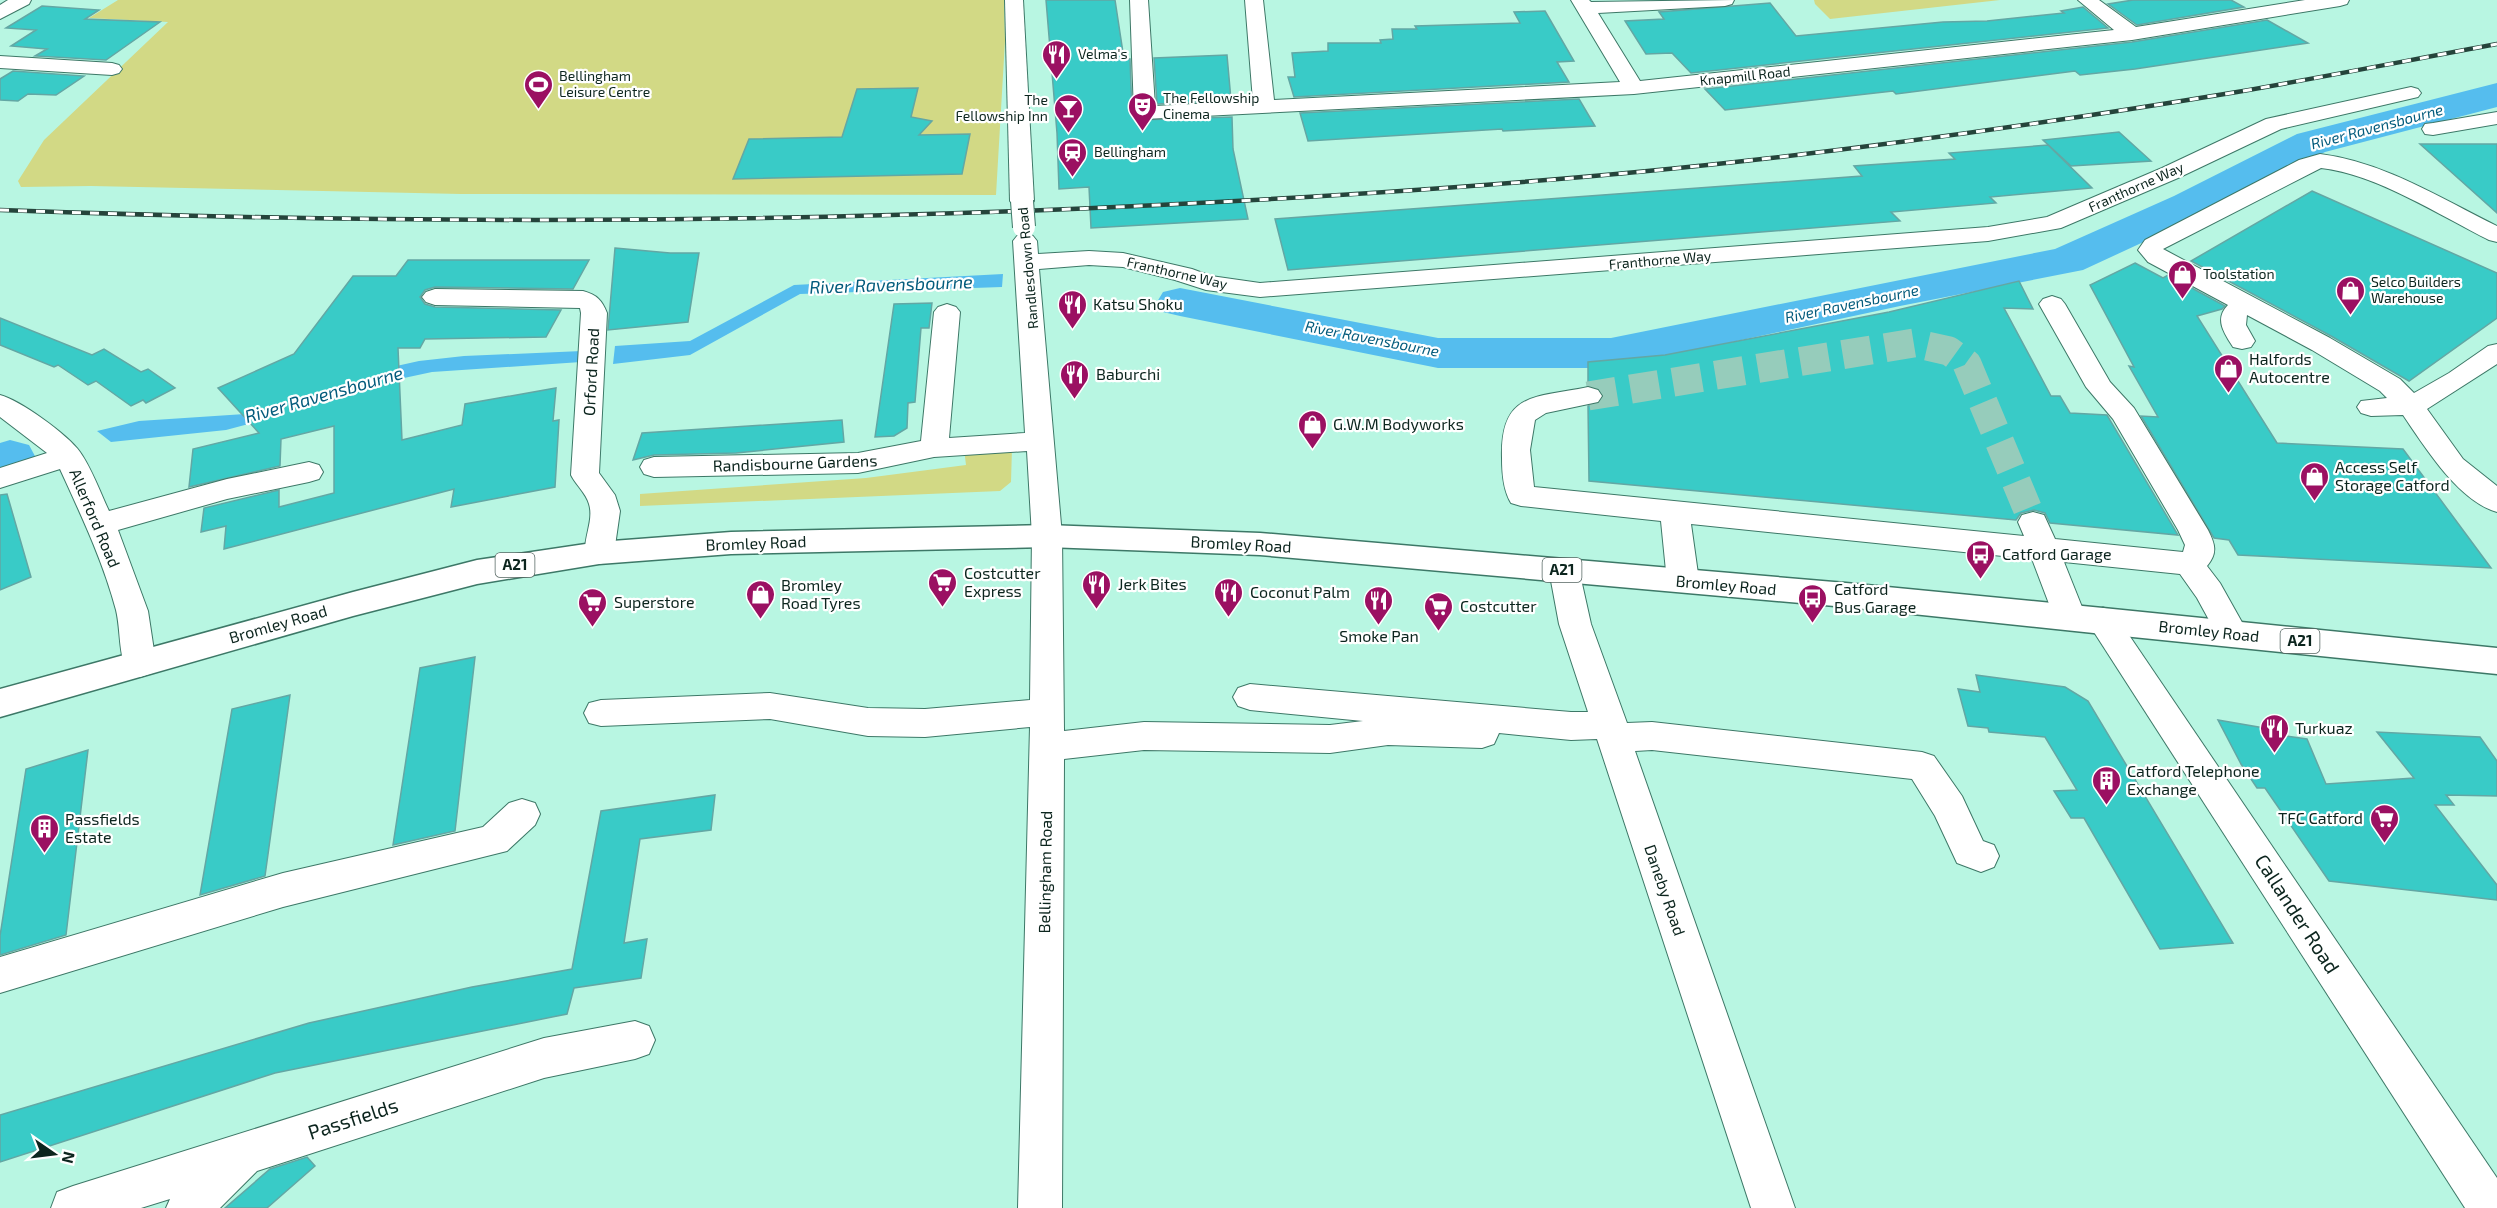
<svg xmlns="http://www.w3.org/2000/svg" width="2497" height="1208" font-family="'Exo 2',sans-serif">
<rect width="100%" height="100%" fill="#b8f6e2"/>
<g fill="#d2d985">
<polygon points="118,0 1004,0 1005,41 996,195 461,194 91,186 21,187 18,181 44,140 168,22 89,18"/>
<polygon points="1814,0 2000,0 1830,19 1815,4"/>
<polygon points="1012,448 1011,482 1000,491 640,506 640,494 866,478 966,465 964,449"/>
</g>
<g fill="#55bdee">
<polygon points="1003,274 1002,287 800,294 690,355 613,364 615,346 690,341 794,285"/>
<polygon points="582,351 581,362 432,372 390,381 279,416 226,430 111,442 97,431 139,421 245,414 392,367 419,361 464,356"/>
</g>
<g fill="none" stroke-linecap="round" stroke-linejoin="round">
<g fill="#55bdee" fill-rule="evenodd">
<polygon points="2497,83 2497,107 2325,152 2204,214 2083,270 1900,306 1611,368 1438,368 1180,316 1163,312 1157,302 1163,292 1180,288 1438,338 1611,338 2055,249 2174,196 2297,134"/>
<polygon points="10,440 29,445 36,458 29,471 0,479 0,443"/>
</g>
</g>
<g fill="#39cbc7" stroke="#63a7a4" stroke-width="1.5">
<polygon points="1046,0 1115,0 1124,59 1130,59 1132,113 1137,120 1232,117 1233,149 1248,219 1091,228 1089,187 1059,189 1057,133"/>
<polygon points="2133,0 2231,0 2244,7 2137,25 2108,4"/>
<polygon points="1770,3 1796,36 1943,22 1987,21 2064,13 2061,11 2083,7 2108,28 1691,73 1672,53 1646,54 1625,21 1664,19 1659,12"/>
<polygon points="42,6 99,10 85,19 160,22 106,60 35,56 47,49 11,46 36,30 6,28"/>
<polygon points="1545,11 1574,61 1557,62 1569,82 1294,97 1288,77 1295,77 1292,53 1328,51 1328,43 1381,43 1380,40 1393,39 1392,29 1417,29 1415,26 1520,23 1514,12"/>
<polygon points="2267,20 2308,43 2135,69 2080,75 2075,71 1896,94 1893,91 1725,110 1705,89 2132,42"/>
<polygon points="1227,55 1231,100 1157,104 1154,58"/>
<polygon points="13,71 84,76 56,95 28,94 18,101 0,100 0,79"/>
<polygon points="918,88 911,117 932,121 919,135 970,134 962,174 733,179 749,139 842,137 857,89"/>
<polygon points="1579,99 1595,126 1503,131 1502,129 1308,141 1300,113"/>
<polygon points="2119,132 2151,161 2071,166 2043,140"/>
<polygon points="2420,144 2497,144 2497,213"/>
<polygon points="2048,145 2092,188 1990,197 1996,203 1891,212 1900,221 1288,270 1275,219 1862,176 1854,166 1955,159 1949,153"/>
<polygon points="2312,191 2497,273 2497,318 2409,381 2331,336 2191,261"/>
<polygon points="615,248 670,253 699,253 688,322 608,330"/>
<polygon points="408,260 589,260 573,289 435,287 425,290 420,297 425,304 435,307 561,310 546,337 425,339 420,348 398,348 402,440 462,425 465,404 556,388 553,421 559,420 555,487 451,507 454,489 224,549 226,526 201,532 204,508 279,490 279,507 334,493 334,426 281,439 280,466 189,487 193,449 259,433 218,388 294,354 353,276 396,276"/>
<polygon points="2135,263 2163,278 2168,275 2225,306 2222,309 2197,316 2277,443 2403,449 2491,568 2238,555 2229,540 2214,538 2141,416 2158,417 2129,366 2134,367 2090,285"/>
<polygon points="2019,281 2033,309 2004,308 2051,396 2060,396 2070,413 2107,415 2178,535 2050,523 2045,513 2034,510 2021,513 2016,520 1589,481 1588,406 1600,403 1604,395 1599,388 1588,385 1588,362 1665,355 1889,312"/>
<polygon points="932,303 929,328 921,328 915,402 908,403 907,428 894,436 875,437 894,304"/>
<polygon points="0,318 92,355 104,349 141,372 148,369 175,388 146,403 143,400 131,406 96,381 88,385 58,365 54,367 0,345"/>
<polygon points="842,420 844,442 736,453 654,455 633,460 642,433"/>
<polygon points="7,494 31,577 0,590 0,495"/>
<polygon points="475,657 455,831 393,845 420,668"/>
<polygon points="1976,675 2065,687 2088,701 2233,943 2160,949 2084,818 2071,818 2054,791 2077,790 2045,737 1989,732 1988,728 1968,726 1958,689 1980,692"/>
<polygon points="290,695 265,876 200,895 232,709"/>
<polygon points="2218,720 2270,729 2273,734 2307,739 2326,784 2414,778 2377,732 2480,737 2497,761 2497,796 2446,795 2454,805 2435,805 2497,885 2497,900 2329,881 2265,788 2257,788 2241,764"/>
<polygon points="88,750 66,935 0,955 0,936 26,769"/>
<polygon points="715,795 711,830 640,839 624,943 647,939 641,978 574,988 567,1014 275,1073 0,1162 0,1115 309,1023 472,987 572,969 601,811"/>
<polygon points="307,1157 315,1166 267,1208 225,1208 270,1169"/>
</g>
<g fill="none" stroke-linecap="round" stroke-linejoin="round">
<polyline stroke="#96ccbb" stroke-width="29" stroke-dasharray="29 14" stroke-linecap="butt" points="1588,396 1914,343 1949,351 1967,364 2033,522"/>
<defs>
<g id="minor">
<polygon points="8,0 31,0 29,4 0,19 0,5"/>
<polygon points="1005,0 1023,0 1034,201 1030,206 1022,208 1014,206 1010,201"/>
<polygon points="1130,0 1148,0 1155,106 1253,101 1245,0 1263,0 1274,100 1620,82 1571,0 1589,0 1591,2 1734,0 1732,4 1725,6 1598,13 1640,81 2114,30 2078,0 2099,0 2136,27 2305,0 2349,0 2347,4 2340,6 2132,40 1634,94 1145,119 1137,118 1134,113"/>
<polygon points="0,56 112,63 119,65 122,69 119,73 112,75 0,68"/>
<polygon points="2411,87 2418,89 2421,93 2418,97 2281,129 2178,178 2061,228 1988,241 1260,297 1206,290 1175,280 1123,267 1089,265 1039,269 1062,536 1064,731 1144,722 1330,725 1363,721 1250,710 1238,706 1233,697 1238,688 1250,684 1571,712 1588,712 1559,624 1549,570 1553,562 1564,559 1575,562 1579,570 1591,624 1627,723 1652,722 1922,752 1934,756 1962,796 1983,841 1994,845 1999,856 1994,867 1981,872 1957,863 1935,816 1912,779 1652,750 1635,751 1795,1208 1751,1208 1597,739 1571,740 1499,733 1494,744 1482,748 1388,745 1330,753 1144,750 1064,759 1062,1208 1018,1208 1030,727 925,737 868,736 770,719 601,726 589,723 584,713 589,703 601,700 770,693 868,708 925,709 1030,700 1032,536 1027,451 934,457 858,473 654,477 644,474 640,467 644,460 654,457 858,453 921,441 934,312 938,307 947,304 956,307 960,312 949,438 1025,433 1013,241 1017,236 1025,234 1033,236 1037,241 1038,254 1089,251 1123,253 1192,269 1211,276 1260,283 1988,227 2047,217 2162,168 2266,119"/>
<polygon points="2497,112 2497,124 2433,135 2425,134 2422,129 2425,124 2433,123"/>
<path d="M 2320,154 C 2384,162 2440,198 2497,226 L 2497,242 L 2489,240 C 2439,215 2376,174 2321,168 L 2163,249 L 2330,338 L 2400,379 L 2414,393 L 2449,373 L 2488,346 L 2497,344 L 2497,364 L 2427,409 L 2463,459 L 2497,486 L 2497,512 C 2458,501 2425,447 2403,415 L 2371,416 L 2361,413 L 2357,407 L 2361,401 L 2387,398 L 2380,391 L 2312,350 L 2247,315 L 2246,325 L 2255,341 L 2251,347 L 2242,349 L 2233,347 C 2224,333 2214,319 2228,305 L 2148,262 L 2138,250 L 2145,240 L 2299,160 Z"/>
<path d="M 435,289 L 583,291 C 597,295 602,300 607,313 L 599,473 L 615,495 L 620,511 L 614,553 L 610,561 L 599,564 L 588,561 C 579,544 595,523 589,504 C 586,493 576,485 571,475 L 581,313 L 580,308 L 435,305 L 426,302 L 422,297 L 426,292 Z"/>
<path d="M 2052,296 L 2061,299 L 2065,304 L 2110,382 L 2134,408 L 2208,530 C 2215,544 2218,553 2207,566 L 2220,583 L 2248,633 L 2243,642 L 2232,645 L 2221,642 L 2197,598 L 2180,574 L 2064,562 L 2086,617 L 2081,625 L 2070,629 L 2059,625 L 2054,617 L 2032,559 L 1691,524 L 1699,581 L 1694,589 L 1683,592 L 1672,589 L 1667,581 L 1661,521 L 1521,506 L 1511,503 C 1503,490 1502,473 1502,458 C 1500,391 1536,398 1588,387 L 1598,390 L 1602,396 L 1598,402 L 1546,413 L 1535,420 L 1530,450 L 1534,487 L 2024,536 L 2018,522 L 2022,515 L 2033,512 L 2044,515 L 2055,539 L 2183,552 L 2185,545 L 2178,530 L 2113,419 L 2086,387 L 2039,304 L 2043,299 Z"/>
<path d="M 0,395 C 20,400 68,435 80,452 C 92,469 100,492 109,511 L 227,479 L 309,462 L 319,465 L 323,472 L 319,479 L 309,482 L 227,499 L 118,530 L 148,611 L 156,664 L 152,673 L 140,677 L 128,673 C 118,654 121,631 116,610 C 103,561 81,515 60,469 L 0,488 L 0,468 L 47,453 L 0,417 Z"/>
<polygon points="2103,609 2114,613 2497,1178 2497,1208 2465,1208 2092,629 2087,621 2092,613"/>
<polygon points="522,799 535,803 540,814 535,825 507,851 283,907 0,993 0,957 283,873 483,827 509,803"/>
<polygon points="635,1021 649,1026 655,1040 649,1054 635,1059 544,1078 257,1171 220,1208 166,1208 170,1199 141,1208 51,1208 57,1192 73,1186 544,1038"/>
</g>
<polygon id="major" points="1047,525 1260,533 1846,583 2103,608 2115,612 2120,621 2115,630 2103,634 1846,607 1260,555 1047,547 731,554 599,564 477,584 353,616 0,717 0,689 353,592 477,560 599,542 731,532"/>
<polygon id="highway" points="2103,608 2497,648 2497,674 2103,634 2091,630 2086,621 2091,612"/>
</defs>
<use href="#minor" stroke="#3d7867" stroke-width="2"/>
<use href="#major" stroke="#3d7867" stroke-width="3"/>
<use href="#highway" stroke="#3d7867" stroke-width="3"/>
<use href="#minor" fill="#fff" fill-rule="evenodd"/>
<use href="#major" fill="#fff" fill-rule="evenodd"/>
<use href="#highway" fill="#fff" fill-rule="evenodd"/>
<defs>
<path id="rail" d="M 0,210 C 387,224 773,224 1159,205 C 1361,195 1562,182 1762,159 C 1921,141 2079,118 2237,92 C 2324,77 2410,60 2497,44"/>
</defs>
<use href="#rail" stroke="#25443b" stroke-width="4.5"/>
<use href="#rail" stroke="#fff" stroke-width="3" stroke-dasharray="9" stroke-linecap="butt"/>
<defs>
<polyline id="minor-bridge" points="1022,201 1024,227"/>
</defs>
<use href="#minor-bridge" stroke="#3d7867" stroke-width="24" stroke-linecap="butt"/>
<use href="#minor-bridge" stroke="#fff" stroke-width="22"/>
</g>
<defs>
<symbol id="restaurant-pin" viewBox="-11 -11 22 30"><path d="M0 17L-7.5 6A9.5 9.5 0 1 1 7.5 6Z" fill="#9b1062" stroke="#fff"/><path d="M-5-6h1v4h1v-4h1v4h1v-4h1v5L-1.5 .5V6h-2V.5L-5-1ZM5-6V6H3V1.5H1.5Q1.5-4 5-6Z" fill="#fff"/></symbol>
<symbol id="stadium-pin" viewBox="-11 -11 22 30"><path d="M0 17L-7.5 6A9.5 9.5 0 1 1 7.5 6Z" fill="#9b1062" stroke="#fff"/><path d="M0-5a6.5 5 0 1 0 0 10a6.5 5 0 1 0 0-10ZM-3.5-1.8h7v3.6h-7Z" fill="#fff"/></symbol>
<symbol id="theatre-pin" viewBox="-11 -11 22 30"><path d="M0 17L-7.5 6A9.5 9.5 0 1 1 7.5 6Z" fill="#9b1062" stroke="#fff"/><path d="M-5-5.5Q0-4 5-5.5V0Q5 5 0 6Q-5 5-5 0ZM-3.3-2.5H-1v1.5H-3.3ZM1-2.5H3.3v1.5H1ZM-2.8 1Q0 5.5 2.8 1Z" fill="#fff"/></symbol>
<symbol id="bar-pin" viewBox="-11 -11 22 30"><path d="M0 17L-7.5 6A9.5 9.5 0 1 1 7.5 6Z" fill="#9b1062" stroke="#fff"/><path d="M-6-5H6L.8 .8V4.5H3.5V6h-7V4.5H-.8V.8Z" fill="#fff"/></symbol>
<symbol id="station-pin" viewBox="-11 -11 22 30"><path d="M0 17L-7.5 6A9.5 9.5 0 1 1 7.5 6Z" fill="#9b1062" stroke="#fff"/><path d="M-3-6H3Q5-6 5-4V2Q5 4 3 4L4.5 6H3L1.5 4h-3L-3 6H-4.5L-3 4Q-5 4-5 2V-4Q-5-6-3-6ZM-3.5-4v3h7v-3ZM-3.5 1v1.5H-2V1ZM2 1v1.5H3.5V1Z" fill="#fff"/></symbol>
<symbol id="shop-pin" viewBox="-11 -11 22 30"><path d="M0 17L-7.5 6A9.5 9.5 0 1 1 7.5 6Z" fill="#9b1062" stroke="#fff"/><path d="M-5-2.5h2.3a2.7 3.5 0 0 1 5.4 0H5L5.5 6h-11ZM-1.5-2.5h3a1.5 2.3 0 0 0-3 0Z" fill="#fff"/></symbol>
<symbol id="bus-pin" viewBox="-11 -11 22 30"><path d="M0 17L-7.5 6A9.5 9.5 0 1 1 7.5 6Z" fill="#9b1062" stroke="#fff"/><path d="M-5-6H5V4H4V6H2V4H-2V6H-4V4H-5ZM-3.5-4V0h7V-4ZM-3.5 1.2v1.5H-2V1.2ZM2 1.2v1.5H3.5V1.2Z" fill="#fff"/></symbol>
<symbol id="supermarket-pin" viewBox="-11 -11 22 30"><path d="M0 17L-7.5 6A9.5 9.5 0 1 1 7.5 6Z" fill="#9b1062" stroke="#fff"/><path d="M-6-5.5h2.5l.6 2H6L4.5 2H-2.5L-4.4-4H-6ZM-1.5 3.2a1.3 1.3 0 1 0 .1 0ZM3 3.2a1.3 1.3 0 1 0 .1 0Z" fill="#fff"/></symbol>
<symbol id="building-pin" viewBox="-11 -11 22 30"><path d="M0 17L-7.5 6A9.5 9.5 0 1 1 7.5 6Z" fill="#9b1062" stroke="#fff"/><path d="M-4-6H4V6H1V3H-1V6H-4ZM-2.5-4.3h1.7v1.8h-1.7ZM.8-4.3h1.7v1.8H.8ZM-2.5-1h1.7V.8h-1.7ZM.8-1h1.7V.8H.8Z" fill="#fff"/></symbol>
</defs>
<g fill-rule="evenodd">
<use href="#restaurant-pin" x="1040" y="38" width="33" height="45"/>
<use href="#stadium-pin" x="522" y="68" width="33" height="45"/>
<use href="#theatre-pin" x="1126" y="90" width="33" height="45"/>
<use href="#bar-pin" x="1052" y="92" width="33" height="45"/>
<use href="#station-pin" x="1056" y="136" width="33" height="45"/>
<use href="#shop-pin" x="2166" y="258" width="33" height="45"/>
<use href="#shop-pin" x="2334" y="274" width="33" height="45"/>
<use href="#restaurant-pin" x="1056" y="288" width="33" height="45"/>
<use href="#shop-pin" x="2212" y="352" width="33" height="45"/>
<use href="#restaurant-pin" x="1058" y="358" width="33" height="45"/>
<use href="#shop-pin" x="1296" y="408" width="33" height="45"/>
<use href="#shop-pin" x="2298" y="460" width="33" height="45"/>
<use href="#bus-pin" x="1964" y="538" width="33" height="45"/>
<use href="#supermarket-pin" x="926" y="566" width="33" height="45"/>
<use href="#restaurant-pin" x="1080" y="568" width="33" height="45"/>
<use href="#restaurant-pin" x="1212" y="576" width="33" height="45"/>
<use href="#shop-pin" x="744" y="578" width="33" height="45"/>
<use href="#bus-pin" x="1796" y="582" width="33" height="45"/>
<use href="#restaurant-pin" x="1362" y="584" width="33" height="45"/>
<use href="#supermarket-pin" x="576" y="586" width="33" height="45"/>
<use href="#supermarket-pin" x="1422" y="590" width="33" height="45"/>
<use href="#restaurant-pin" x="2258" y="712" width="33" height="45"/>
<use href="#building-pin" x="2090" y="764" width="33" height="45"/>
<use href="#supermarket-pin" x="2368" y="802" width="33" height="45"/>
<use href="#building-pin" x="28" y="812" width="33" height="45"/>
</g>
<g text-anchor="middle" stroke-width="4.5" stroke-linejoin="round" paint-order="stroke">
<g font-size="14" fill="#0c251e" stroke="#fff" text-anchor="start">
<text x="1078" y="59">Velma's</text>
<text x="559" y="81">Bellingham<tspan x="559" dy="16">Leisure Centre</tspan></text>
<text x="1163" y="103">The Fellowship<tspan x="1163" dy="16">Cinema</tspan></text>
<text x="1048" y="105" text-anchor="end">The<tspan x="1048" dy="16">Fellowship Inn</tspan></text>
<text x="1094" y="157">Bellingham</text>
<text x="2203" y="279">Toolstation</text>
<text x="2371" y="287">Selco Builders<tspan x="2371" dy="16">Warehouse</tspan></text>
</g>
<g font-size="14" fill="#0c251e" stroke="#fff">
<text transform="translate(1745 76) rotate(-6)" y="5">Knapmill Road</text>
<text transform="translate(2136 187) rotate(-24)" y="5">Franthorne Way</text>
<text transform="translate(1660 260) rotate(-5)" y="5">Franthorne Way</text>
<text transform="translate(1028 268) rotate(-95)" y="5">Randlesdown Road</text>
<text transform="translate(1177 273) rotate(13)" y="5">Franthorne Way</text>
</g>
<g font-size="15" font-style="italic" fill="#035b7c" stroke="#fff">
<text transform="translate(2377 127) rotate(-15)" y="5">River Ravensbourne</text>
<text transform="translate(1852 304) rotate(-12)" y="5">River Ravensbourne</text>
<text transform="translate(1372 339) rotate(11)" y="5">River Ravensbourne</text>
</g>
<g fill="#fff" stroke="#556662" stroke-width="1.5">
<rect x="495.5" y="553" width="39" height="24" rx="4.5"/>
<rect x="1542.5" y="558" width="39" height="24" rx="4.5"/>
<rect x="2280.5" y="629" width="39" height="24" rx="4.5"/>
</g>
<g font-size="15" font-weight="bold" fill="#0c251e">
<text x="515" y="570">A21</text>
<text x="1562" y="575">A21</text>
<text x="2300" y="646">A21</text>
</g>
<g font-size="16" fill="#0c251e" stroke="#fff" text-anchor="start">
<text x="1093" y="310">Katsu Shoku</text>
<text x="2249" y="365">Halfords<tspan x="2249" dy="18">Autocentre</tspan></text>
<text x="1096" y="380">Baburchi</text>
<text x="1333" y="430">G.W.M Bodyworks</text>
<text x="2335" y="473">Access Self<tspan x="2335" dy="18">Storage Catford</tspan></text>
<text x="2002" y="560">Catford Garage</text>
<text x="964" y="579">Costcutter<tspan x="964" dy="18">Express</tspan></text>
<text x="1118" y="590">Jerk Bites</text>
<text x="781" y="591">Bromley<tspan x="781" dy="18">Road Tyres</tspan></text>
<text x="1834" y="595">Catford<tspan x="1834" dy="18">Bus Garage</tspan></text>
<text x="1250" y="598">Coconut Palm</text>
<text x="614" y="608">Superstore</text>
<text x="1460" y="612">Costcutter</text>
<text x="1379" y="642" text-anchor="middle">Smoke Pan</text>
<text x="2295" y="734">Turkuaz</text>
<text x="2127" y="777">Catford Telephone<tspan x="2127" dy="18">Exchange</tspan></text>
<text x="2363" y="824" text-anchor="end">TFC Catford</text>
<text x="65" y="825">Passfields<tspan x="65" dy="18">Estate</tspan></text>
</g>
<g font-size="16" fill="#0c251e" stroke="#fff">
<text transform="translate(591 372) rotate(-87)" y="6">Orford Road</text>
<text transform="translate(795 463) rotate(-2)" y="6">Randisbourne Gardens</text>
<text transform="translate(95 518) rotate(67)" y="6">Allerford Road</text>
<text transform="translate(756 543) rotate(-2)" y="6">Bromley Road</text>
<text transform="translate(1241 544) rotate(3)" y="6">Bromley Road</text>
<text transform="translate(1726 585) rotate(5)" y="6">Bromley Road</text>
<text transform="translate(278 624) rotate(-16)" y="6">Bromley Road</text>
<text transform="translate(2209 631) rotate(6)" y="6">Bromley Road</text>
<text transform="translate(1045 872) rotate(-89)" y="6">Bellingham Road</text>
<text transform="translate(1665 890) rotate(71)" y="6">Daneby Road</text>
</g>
<g font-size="18" font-style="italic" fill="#035b7c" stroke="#fff">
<text transform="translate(891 285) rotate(-2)" y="6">River Ravensbourne</text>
<text transform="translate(324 395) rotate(-16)" y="6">River Ravensbourne</text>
</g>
<g font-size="20" fill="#0c251e" stroke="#fff">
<text transform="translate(2297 914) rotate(57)" y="7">Callander Road</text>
<text transform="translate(353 1119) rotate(-18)" y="7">Passfields</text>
</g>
</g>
<g transform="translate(54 1154) rotate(104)" stroke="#ffffff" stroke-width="4.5" paint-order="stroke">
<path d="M0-4.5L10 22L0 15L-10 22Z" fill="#0c251e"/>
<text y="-9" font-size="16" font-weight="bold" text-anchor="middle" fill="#0c251e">N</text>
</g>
</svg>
